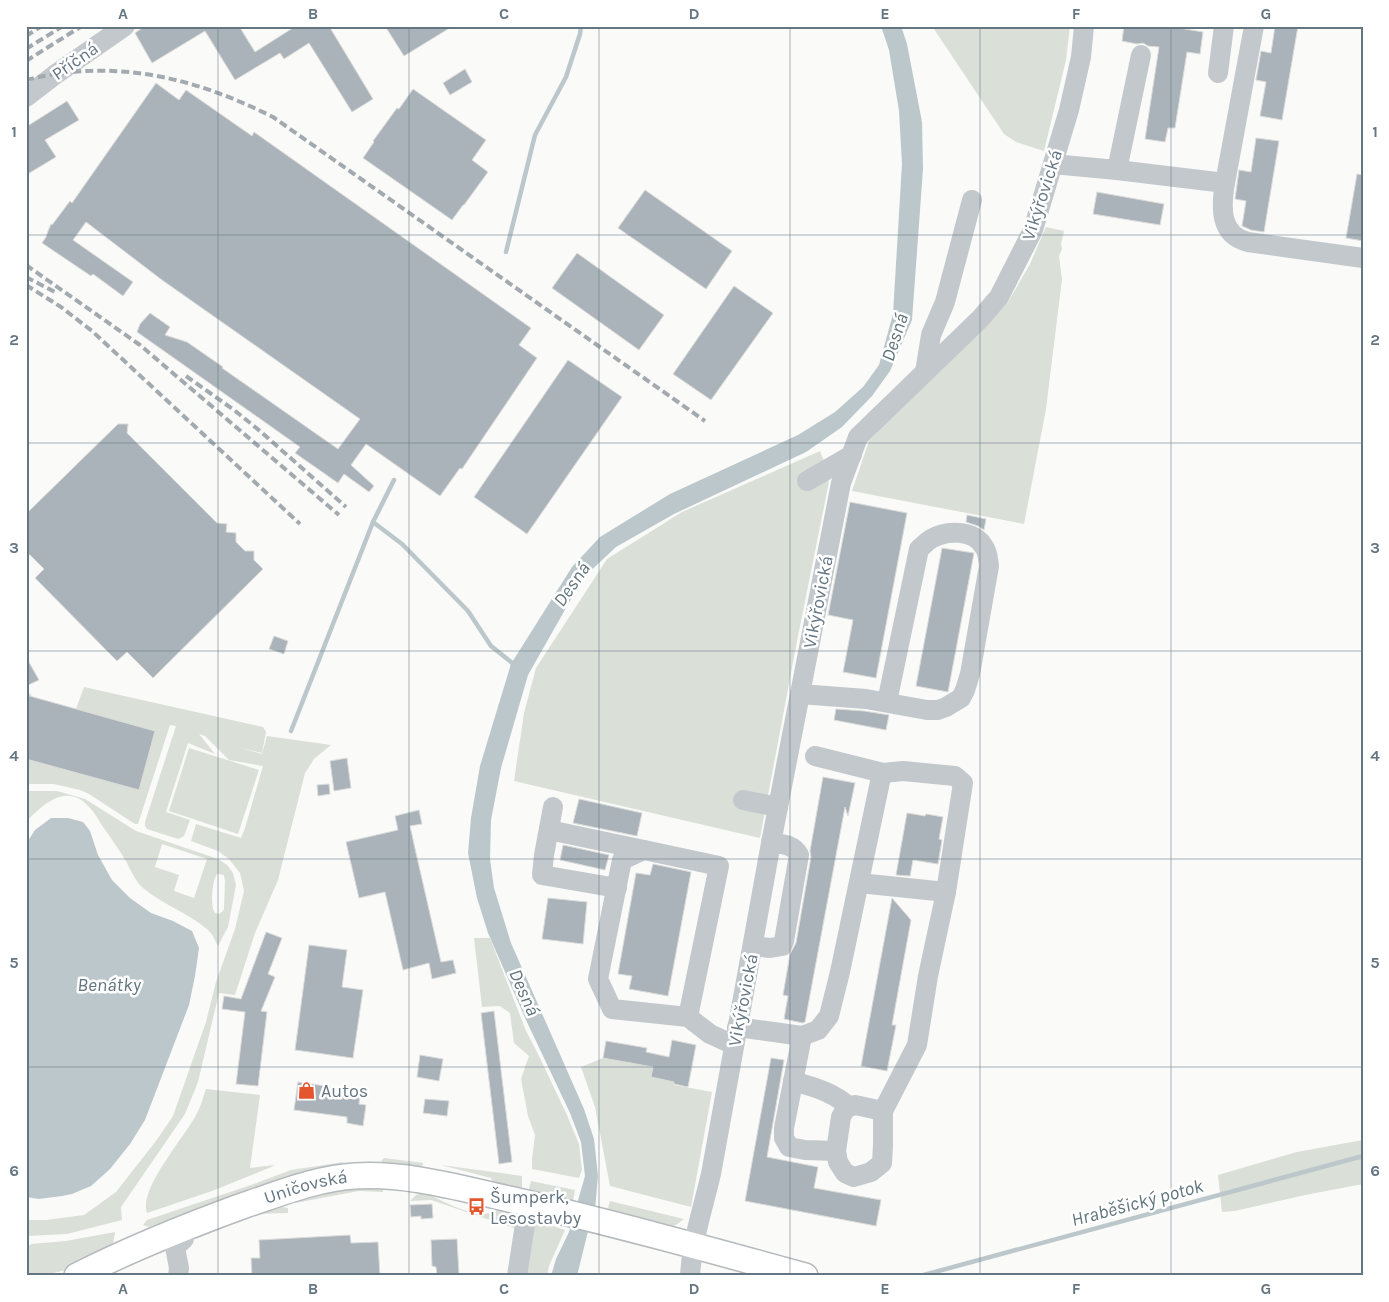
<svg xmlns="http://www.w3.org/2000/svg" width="1389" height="1302" font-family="Karla,sans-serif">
<rect width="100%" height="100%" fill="#fafaf8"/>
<g fill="#dadfd7" fill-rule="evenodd">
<polygon points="932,26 1070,26 1066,60 1044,151 1016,142 1004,134"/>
<polygon points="1046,227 1064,231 1061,244 1062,249 1059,256 1062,279 1046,409 1024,524 852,491 869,441 926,382 976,336 1008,302 1030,264"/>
<polygon points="820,451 827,469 829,482 797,641 760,838 514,781 524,713 536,668 607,559 682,512"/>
<polygon points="84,687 263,727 266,732 262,753 239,747 262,754 267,736 331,745 314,759 305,773 278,880 255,933 235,995 219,993 198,1082 185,1114 121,1207 122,1220 67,1234 26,1236 26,1220 46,1220 84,1215 116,1192 156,1141 173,1116 206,1022 216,982 235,929 244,891 240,873 229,859 218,851 191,841 196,824 241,838 245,828 263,766 229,760 205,736 199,734 215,754 188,743 166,812 190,820 184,836 178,839 147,829 145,826 145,822 176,726 170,725 138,824 135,824 89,794 80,790 54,784 26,784 26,695 30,693 32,697 76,709"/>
<polygon points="189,748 259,770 238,834 169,811"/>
<path d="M 26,791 L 57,791 L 85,799 L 136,831 L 218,859 L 227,865 L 233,873 L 236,885 L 228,927 L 218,946 C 215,941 213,934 208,930 C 189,913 163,905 143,888 C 136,882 131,871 127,863 C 119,849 110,837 101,824 C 98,819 95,813 90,808 C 68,782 44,803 26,822 ZM 162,844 L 207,859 L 194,898 L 174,891 L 179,875 L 155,867 ZM 217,874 L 224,875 L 225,881 L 224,909 L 223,911 L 219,914 L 215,913 C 210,906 212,881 217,874 Z"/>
<polygon points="474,938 490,938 526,1031 537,1052 567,1115 579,1144 582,1170 579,1178 532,1169 532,1159 535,1135 528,1116 521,1079 529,1056 514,1043 510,1013 500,1006 482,1007"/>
<polygon points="603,1058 653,1066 651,1077 674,1082 674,1085 712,1092 691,1207 610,1186 595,1107 581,1067"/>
<path d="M 206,1089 L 260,1095 L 250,1168 L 275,1165 L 269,1168 L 212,1191 L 147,1213 C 138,1189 185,1137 196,1115 C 201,1107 203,1097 206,1089 Z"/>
<polygon points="1363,1140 1363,1184 1305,1195 1235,1211 1222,1212 1218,1175 1297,1152"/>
<polygon points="384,1158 423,1163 423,1165 419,1167 386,1163 381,1161"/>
<polygon points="344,1162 340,1165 219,1201 149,1227 143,1225 147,1220 254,1184 291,1170"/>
<polygon points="441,1165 522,1176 522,1187 518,1192 493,1183 491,1178"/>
<polygon points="531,1181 575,1190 572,1206 532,1194 529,1188"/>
<polygon points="383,1186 383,1192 359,1191 295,1203 285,1197 307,1189"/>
<path d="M 425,1192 C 437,1199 469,1215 483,1214 C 494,1213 506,1205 516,1215 L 517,1229 L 431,1200 L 410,1201 L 416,1195 Z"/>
<polygon points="610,1201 684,1219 676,1225 668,1227 606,1215"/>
<polygon points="270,1205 288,1208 288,1213 256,1214 196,1239 196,1234"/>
<polygon points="536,1220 565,1230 549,1266 547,1276 526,1276 530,1230"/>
<path d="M 115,1232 L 113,1245 C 82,1265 65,1276 26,1274 L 26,1248 L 31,1244 L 66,1241 Z"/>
</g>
<g fill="#bbc7cb">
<polygon points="881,26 901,26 907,44 922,122 923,169 912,320 890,371 872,396 842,427 806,452 674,514 616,547 583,578 528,675 501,768 491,820 490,859 494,888 511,943 584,1109 594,1139 598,1176 595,1209 591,1219 577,1276 551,1276 556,1259 569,1232 585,1176 581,1142 570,1113 526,1020 488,933 477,898 468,853 471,818 480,766 511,664 572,567 600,537 670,494 798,435 835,412 863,387 879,365 893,314 902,164 899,111 889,50"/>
<polygon points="51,818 68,818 83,822 90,831 98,855 112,880 130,898 151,913 173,921 192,931 199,948 195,976 189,1005 145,1120 130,1144 110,1169 91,1186 72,1194 62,1196 39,1199 26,1197 26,844 35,830"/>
</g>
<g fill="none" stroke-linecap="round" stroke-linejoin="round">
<g stroke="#bbc7cb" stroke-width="4.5">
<polyline points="506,252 535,135 566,77 580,34 581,26"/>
<polyline points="373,522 402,544 468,611 491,646 516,666"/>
<polyline points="291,731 373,522 394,480"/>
<polyline points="920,1276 1363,1156"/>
</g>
</g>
<g fill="#aab3b9" stroke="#dcdcda">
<polygon points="145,26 239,26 255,52 296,26 329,26 373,99 352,112 309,43 284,59 280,53 235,80 205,31 152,63 135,33"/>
<polygon points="385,26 453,26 404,56"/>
<polygon points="1124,26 1167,26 1203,32 1200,54 1187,52 1175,128 1168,128 1165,142 1145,139 1159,47 1148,46 1143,43 1137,44 1122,41"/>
<polygon points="1275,26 1298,26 1282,120 1260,116 1266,82 1256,80 1261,51 1271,53"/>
<polygon points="465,69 472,82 450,95 443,83"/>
<polygon points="156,83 179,100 186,90 252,136 254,132 531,328 519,345 537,358 462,469 460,468 440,496 366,444 351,465 374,486 369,492 344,474 338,483 295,453 300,447 137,332 140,324 150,313 170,327 165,335 187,342 223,367 222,368 338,449 360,419 162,280 86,222 73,240 133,282 123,296 93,274 91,276 42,243 46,237 48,231 51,224 52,225 70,201 72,203"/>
<polygon points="413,89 486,140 472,160 488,172 464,205 463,205 452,220 363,158 374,142 373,141 397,108 399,109"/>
<polygon points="67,101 79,120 45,140 56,157 26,175 26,127"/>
<polygon points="1256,138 1279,141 1264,232 1251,230 1242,226 1246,201 1235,199 1239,170 1251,172"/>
<polygon points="1357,174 1363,175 1363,241 1346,238"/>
<polygon points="645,190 732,251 706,289 618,228"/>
<polygon points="1097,192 1164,204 1160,225 1093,214"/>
<polygon points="577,253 664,315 639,350 552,288"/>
<polygon points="734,286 773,313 711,400 673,374"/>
<polygon points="568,360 622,397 527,534 474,497"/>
<polygon points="118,424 128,424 127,433 217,523 227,524 226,532 236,533 236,542 245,551 254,551 254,560 263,569 153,678 127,652 117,661 35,578 44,569 26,551 26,514"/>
<polygon points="850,502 907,513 876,678 843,672 853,620 828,615"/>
<polygon points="967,515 986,519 984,530 978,526 966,522"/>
<polygon points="942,548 974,553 948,692 916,686"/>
<polygon points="274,636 288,641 284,654 269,649"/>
<polygon points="26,657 39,680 26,686"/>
<polygon points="26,695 155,731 139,790 26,759"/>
<polygon points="836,709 864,711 889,715 886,730 834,720"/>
<polygon points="347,758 351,788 334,791 330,761"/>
<polygon points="823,777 855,783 848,816 845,807 805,1022 803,1023 784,1019 788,996 783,995 790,954 796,943 811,857 810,851"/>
<polygon points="329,784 330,794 318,796 317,785"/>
<polygon points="579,799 642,813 637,836 573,823"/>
<polygon points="419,810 422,824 410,826 416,853 441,962 453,960 456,973 432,979 429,963 403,970 385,892 359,898 346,842 398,830 395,816"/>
<polygon points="907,813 925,816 926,814 943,817 939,839 942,840 938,864 913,860 910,876 896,875"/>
<polygon points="563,845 609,855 605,870 560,860"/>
<polygon points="653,864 691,872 668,996 629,989 632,976 618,974 636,873 650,875"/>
<polygon points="548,898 587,902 583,944 542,939"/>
<polygon points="892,898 911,920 892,1025 896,1025 887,1071 861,1066"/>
<polygon points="266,932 282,938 268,974 275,977 261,1011 267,1012 258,1086 236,1084 245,1012 222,1009 224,996 241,999"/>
<polygon points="309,945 347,950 342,987 363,990 353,1058 295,1050"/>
<polygon points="494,1011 512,1162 499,1164 481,1013"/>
<polygon points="672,1040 696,1045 688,1087 674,1084 674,1082 651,1077 653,1067 603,1058 606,1041 647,1048 646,1052 669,1057"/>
<polygon points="420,1055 443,1059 439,1081 417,1077"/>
<polygon points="771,1058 784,1060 767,1157 818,1167 814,1188 881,1200 876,1226 745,1201"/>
<polygon points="298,1082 360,1091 359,1104 366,1105 363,1126 347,1123 347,1117 294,1110"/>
<polygon points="425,1099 449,1101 447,1116 423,1113"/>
<polygon points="432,1204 433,1218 421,1219 421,1216 411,1217 410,1205"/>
<polygon points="350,1235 351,1243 378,1242 380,1276 252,1276 251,1258 260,1258 259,1240"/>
<polygon points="457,1239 459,1274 455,1274 455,1276 437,1276 436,1267 432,1266 431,1240"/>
</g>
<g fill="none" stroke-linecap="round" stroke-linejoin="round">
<defs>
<g id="major">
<path id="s1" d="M 77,1276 C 132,1248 187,1226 245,1205 C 281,1193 318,1178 355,1176 C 408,1173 459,1188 509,1199 C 609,1222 707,1249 805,1276"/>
</g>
</defs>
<use href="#major" stroke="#b5babe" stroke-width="28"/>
<g stroke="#c3c8cc" stroke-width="20">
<polyline points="1218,73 1224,26"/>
<polyline points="26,97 56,74 125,26"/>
<polyline points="1053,164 1117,170 1225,183 1254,26"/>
<polyline points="1117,170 1141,55"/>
<path d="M 1225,183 C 1221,206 1219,235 1248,242 L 1363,258"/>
<polyline points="925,372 931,335 945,302 972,200"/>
<polyline points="807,481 852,455"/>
<path d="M 800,694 L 866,699 L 927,710 L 938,710 L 946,707 L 961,698 L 965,690 L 970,674 L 989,566 C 988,559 988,552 984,547 C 974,529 946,530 931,539 C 926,542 923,546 919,549 L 887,702"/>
<polyline points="815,756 883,773"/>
<polyline points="743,800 778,807"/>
<polyline points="553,807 544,855 542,875 617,888"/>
<polyline points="549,830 644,850"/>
<path d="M 753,946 L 770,948 L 782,946 L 784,941 L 799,855 C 793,844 782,844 771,843"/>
<polyline points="688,1017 612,1009 598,979 622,860 644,850 719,866 688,1017 710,1034 734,1045"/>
<polyline points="737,1027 802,1036 818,1030 829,1016 840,972 881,777 883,773 903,771 955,776 963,783 946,892 859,883"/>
<polyline points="802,1036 784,1128 784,1138 789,1147 805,1150 836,1151"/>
<path d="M 793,1081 C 813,1087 834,1092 849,1107"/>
<polyline points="883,1111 855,1105 846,1108 841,1117 836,1151 838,1162 845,1173 854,1177 871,1172 882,1163 883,1145 883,1111 917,1045 928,976 946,892"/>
<polyline points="178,1276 179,1268 175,1247 184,1239"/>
<polyline points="517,1276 525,1224 525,1203"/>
<path d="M 690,1276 C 692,1240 703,1208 711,1174 L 771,843 L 841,483 L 858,437 L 980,319 L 999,297 L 1033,230 L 1069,110 L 1081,57 L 1084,26"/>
</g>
<use href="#major" stroke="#fff" stroke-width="25"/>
<g stroke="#a2aab0" stroke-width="4" stroke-dasharray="8 4" stroke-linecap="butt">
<polyline points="26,36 42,26"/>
<polyline points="26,49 63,26"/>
<polyline points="26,61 82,26"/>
<path d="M 26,80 C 115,58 193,77 273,117 L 705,421"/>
<polyline points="26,265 140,345 339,515"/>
<polyline points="26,277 55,292"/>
<polyline points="26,285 61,307 92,331 300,524"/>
<polyline points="186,376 234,410 260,431 346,507"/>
</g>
</g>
<path fill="none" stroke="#657683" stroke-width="1" stroke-opacity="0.55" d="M 218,26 L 218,1276M 409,26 L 409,1276M 599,26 L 599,1276M 790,26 L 790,1276M 980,26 L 980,1276M 1171,26 L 1171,1276M 26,235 L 1363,235M 26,443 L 1363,443M 26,651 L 1363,651M 26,859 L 1363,859M 26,1067 L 1363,1067"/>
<defs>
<symbol id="shop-bare" viewBox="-9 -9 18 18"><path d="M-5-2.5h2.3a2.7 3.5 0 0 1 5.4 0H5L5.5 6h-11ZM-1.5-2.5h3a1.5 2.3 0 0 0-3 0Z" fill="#e4572e" stroke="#fff" stroke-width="2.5" paint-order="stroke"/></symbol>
<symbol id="bus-bare" viewBox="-9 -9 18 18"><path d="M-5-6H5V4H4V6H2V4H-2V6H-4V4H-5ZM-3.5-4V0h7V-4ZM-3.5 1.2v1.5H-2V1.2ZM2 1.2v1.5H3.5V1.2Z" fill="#e4572e" stroke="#fff" stroke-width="2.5" paint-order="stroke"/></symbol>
</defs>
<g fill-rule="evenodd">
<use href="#shop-bare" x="294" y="1078" width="25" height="25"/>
<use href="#bus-bare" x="464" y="1194" width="25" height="25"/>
</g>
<g text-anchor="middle" stroke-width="5" stroke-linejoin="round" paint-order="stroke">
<g font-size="18" fill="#657683" stroke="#fff">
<text transform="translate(75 61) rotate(-35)" y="6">Příčná</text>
<text transform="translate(1042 195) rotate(-72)" y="6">Vikýřovická</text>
<text transform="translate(818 602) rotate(-79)" y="6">Vikýřovická</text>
<text transform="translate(743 1000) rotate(-79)" y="6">Vikýřovická</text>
<text dy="6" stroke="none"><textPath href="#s1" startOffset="246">Uničovská</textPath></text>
</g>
<g font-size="18" fill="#657683" stroke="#fff" text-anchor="start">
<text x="321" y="1097">Autos</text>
<text x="490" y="1203">Šumperk,<tspan x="490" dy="21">Lesostavby</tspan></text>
</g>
<g font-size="19" font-style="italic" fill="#60757c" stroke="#fff">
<text transform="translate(894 337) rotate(-72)" y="7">Desná</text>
<text transform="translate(571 584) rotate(-55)" y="7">Desná</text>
<text x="109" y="991">Benátky</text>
<text transform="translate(525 992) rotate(66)" y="7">Desná</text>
<text transform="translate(1137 1202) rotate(-15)" y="7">Hraběšický potok</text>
</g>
</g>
<rect width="1389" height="1302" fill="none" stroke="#ffffff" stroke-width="55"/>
<rect x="28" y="28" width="1334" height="1246" fill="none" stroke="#657683" stroke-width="2"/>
<g font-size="16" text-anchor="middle" font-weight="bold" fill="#657683">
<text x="123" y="19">A</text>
<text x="313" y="19">B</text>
<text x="504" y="19">C</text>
<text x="694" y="19">D</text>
<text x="885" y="19">E</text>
<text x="1076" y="19">F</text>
<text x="1266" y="19">G</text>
<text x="14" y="137">1</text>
<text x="1375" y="137">1</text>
<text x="14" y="345">2</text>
<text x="1375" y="345">2</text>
<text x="14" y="553">3</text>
<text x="1375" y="553">3</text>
<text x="14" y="761">4</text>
<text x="1375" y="761">4</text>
<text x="14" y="968">5</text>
<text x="1375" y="968">5</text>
<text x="14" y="1176">6</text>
<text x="1375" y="1176">6</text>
<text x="123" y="1294">A</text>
<text x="313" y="1294">B</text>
<text x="504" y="1294">C</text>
<text x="694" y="1294">D</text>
<text x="885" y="1294">E</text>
<text x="1076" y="1294">F</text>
<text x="1266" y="1294">G</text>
</g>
</svg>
